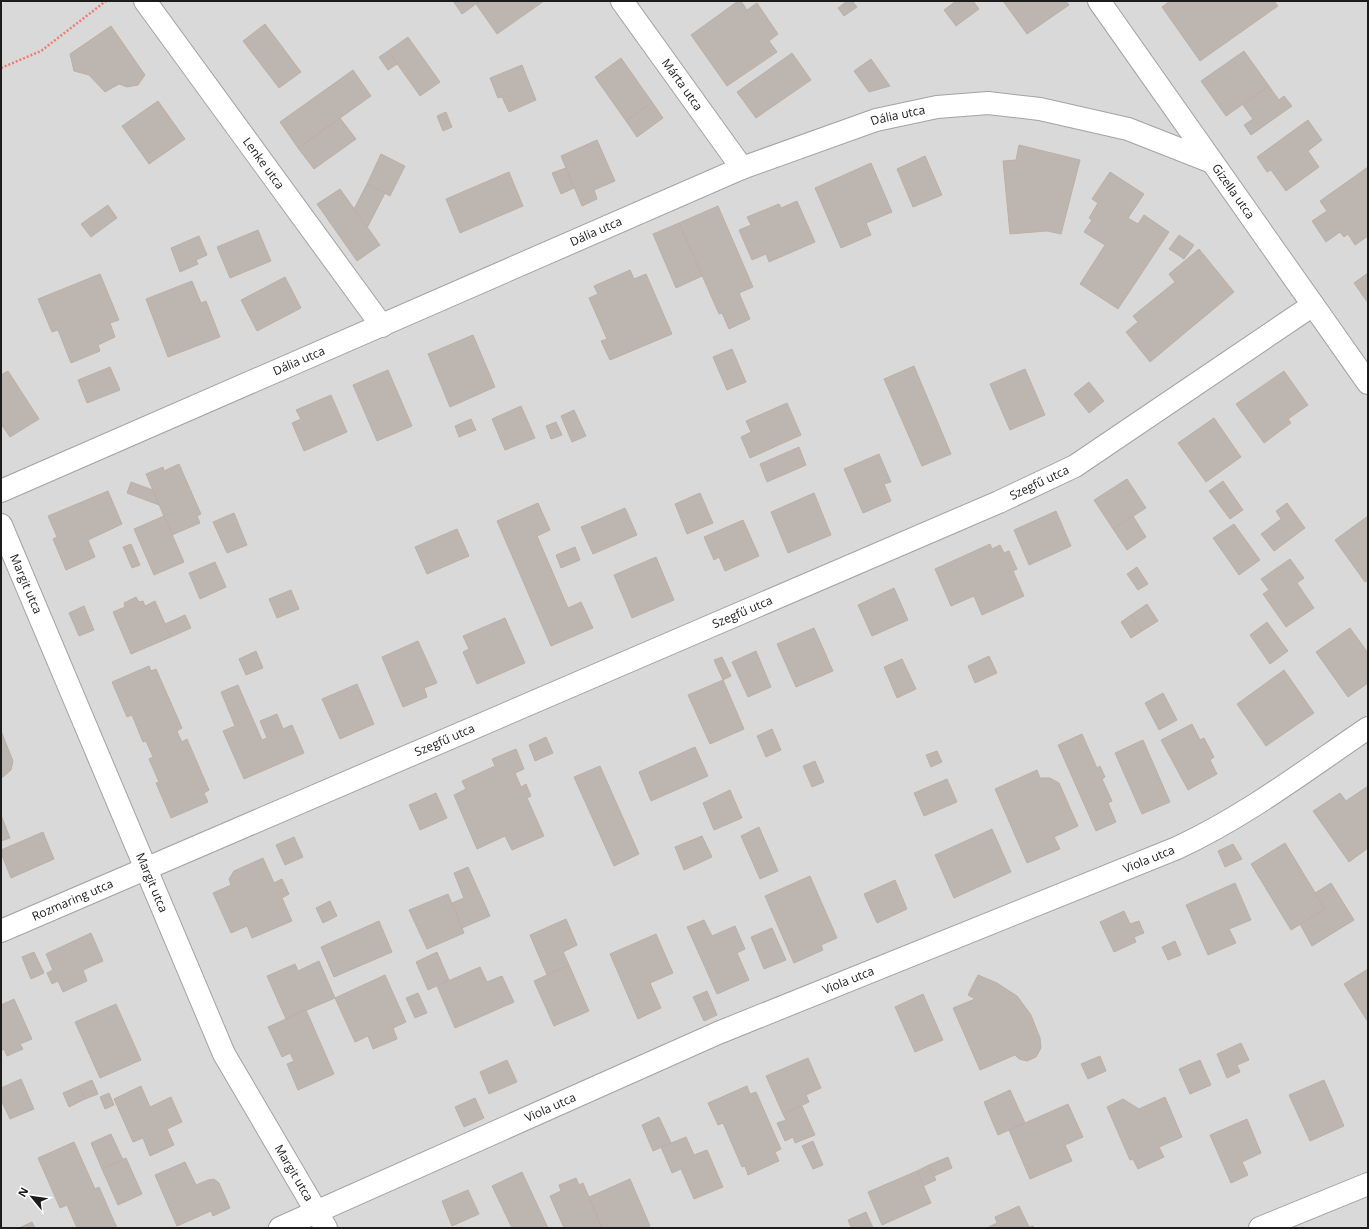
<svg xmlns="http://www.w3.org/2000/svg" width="1369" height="1229" font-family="'Open Sans',sans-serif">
<rect width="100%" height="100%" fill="#ede9e2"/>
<polygon fill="#dad9d9" points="6,1 1368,1 1368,1228 1,1228 1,5"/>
<g fill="#bdb5af" stroke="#bdb0a5">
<polygon points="453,1 480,1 462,14"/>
<polygon points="480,1 479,1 544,1 497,34 476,4"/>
<polygon points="738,1 741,1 747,10 757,3 778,34 769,41 777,52 727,86 691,35"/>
<polygon points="847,1 852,1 857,7 844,16 838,8"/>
<polygon points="956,1 973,1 979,9 956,26 944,10"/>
<polygon points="1003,1 1066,1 1069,5 1027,34"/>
<polygon points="1170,1 1274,1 1278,6 1200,61 1162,7"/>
<polygon points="265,24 301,72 279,88 243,41"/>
<polygon points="111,26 145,75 138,85 127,87 119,84 105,92 89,75 74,71 70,54"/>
<polygon points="408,37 440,82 420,96 388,51"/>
<polygon points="388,51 397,64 388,70 379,57"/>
<polygon points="1244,51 1269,86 1226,116 1201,81"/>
<polygon points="792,53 811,80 756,118 737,92"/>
<polygon points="621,58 652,102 626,121 595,77"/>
<polygon points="871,59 890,86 869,92 854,71"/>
<polygon points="522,65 536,100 509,112 502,97 498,98 490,78"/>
<polygon points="353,70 371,96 298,148 280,122"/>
<polygon points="1269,86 1279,100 1284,96 1292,106 1251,135 1244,125 1253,119 1243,105"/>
<polygon points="158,101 185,139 149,164 122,126"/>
<polygon points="652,102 663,118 637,137 626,121"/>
<polygon points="446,112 452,127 443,131 437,116"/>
<polygon points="340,118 356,139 314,169 298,148"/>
<polygon points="1308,120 1322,140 1308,151 1319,167 1286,191 1271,170 1267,172 1257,157"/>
<polygon points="597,140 615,181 594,190 597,199 582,206 561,156"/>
<polygon points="1019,145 1080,160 1061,234 1047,231 1010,234 1003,161 1016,160"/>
<polygon points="381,154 405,166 390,196 367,184"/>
<polygon points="925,156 942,195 913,207 897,169"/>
<polygon points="871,163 892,212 866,223 871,235 841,248 815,188"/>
<polygon points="1368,167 1368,236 1355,245 1348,234 1344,237 1340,232 1326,242 1312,221 1327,211 1320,201"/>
<polygon points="566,168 574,188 561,194 552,173"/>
<polygon points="509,172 523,206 460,233 446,199"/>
<polygon points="1110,172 1144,194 1128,218 1138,224 1144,215 1169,232 1118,309 1080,284 1105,245 1084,232 1092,220 1089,218 1098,203 1092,199"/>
<polygon points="367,184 385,193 367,228 354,209"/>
<polygon points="340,189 380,245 357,261 317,204"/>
<polygon points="797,201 815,242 769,262 766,254 752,260 739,230 751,225 747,217 779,204 781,208"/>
<polygon points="108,205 117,218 91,237 81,224"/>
<polygon points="718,206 753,287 739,293 750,319 729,329 722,313 719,314 679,223"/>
<polygon points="679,223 702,276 676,288 653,234"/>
<polygon points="258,230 271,261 230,278 217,247"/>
<polygon points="1179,235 1194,245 1184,259 1169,249"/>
<polygon points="199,236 207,255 196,260 198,264 180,272 171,248"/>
<polygon points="1199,249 1234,292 1150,362 1126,332 1138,322 1133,316 1175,282 1169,274"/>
<polygon points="630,270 634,279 646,274 672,334 610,360 601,341 607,339 589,298 598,294 594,286"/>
<polygon points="1368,273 1368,303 1354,283"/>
<polygon points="100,274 119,320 110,323 115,337 98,345 100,351 71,363 58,330 52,332 38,299"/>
<polygon points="285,277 301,308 257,331 241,300"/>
<polygon points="192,281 201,303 206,301 220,337 168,357 146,299"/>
<polygon points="473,335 495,387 450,407 428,354"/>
<polygon points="732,349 746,382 727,390 713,357"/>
<polygon points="914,366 951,454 922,466 884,379"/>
<polygon points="110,367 120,390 87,403 78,380"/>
<polygon points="1025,369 1045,415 1010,430 990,384"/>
<polygon points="388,370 412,426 377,441 353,385"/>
<polygon points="8,371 39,419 10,437 1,424 1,375"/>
<polygon points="1284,371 1308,405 1288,419 1291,423 1264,443 1236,404"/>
<polygon points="1089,382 1104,401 1089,413 1074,394"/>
<polygon points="331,395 347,432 304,451 292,423 301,419 296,410"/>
<polygon points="787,403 801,435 750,458 741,437 751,432 746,421"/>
<polygon points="521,406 535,438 505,450 492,419"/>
<polygon points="574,410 586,436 572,442 561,416"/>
<polygon points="1214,418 1241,457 1206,482 1178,443"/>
<polygon points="471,419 476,430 459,437 455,426"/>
<polygon points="556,422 562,435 551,439 546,426"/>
<polygon points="799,447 806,465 767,482 760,464"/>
<polygon points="879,454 891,482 884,484 891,501 863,513 844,469"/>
<polygon points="179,464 201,514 197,516 200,523 172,535 146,474 163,467 164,471"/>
<polygon points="1127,479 1146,508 1113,529 1094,500"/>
<polygon points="1223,481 1243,510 1230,519 1209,491"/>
<polygon points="131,482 153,490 159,505 127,493"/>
<polygon points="108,491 122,524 88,540 95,557 66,570 53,539 57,537 48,516"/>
<polygon points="700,493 713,523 687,534 675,504"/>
<polygon points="814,493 831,535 788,553 771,512"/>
<polygon points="538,503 550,530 537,536 568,608 581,602 593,628 551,646 497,521"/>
<polygon points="1287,503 1305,528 1274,551 1261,534 1281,519 1276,511"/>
<polygon points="625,508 637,535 593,554 581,527"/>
<polygon points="1056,511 1071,546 1029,565 1014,530"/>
<polygon points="234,513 247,545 227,553 213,522"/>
<polygon points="164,516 184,562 154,575 134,529"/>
<polygon points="1133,516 1146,537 1127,550 1113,529"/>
<polygon points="1368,516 1368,580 1365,582 1335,540"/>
<polygon points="743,520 759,556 725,571 719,557 714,560 704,537"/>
<polygon points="1234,524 1260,560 1239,575 1213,538"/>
<polygon points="457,529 469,556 427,574 415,547"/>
<polygon points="131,544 140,565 132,568 123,547"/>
<polygon points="990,544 992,549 1000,545 1004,553 1009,551 1017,569 1013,571 1024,596 982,615 974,596 951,606 935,569"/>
<polygon points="575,547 580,560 561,568 556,555"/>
<polygon points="656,557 674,600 632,618 614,575"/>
<polygon points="1290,559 1304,578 1297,583 1314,608 1286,627 1263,594 1269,590 1261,579"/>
<polygon points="215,562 226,587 200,599 189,573"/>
<polygon points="1137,567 1148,584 1138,590 1127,574"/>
<polygon points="894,588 908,620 872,636 858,605"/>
<polygon points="291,590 299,609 277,618 269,599"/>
<polygon points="136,597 139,602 143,601 145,606 155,601 171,637 131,654 113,612 125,607 124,603"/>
<polygon points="1147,604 1158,621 1142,631 1131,615"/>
<polygon points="84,606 94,630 79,636 69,613"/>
<polygon points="185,615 191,628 171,637 165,624"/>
<polygon points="1131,615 1142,631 1131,638 1121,622"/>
<polygon points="505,618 525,663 477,684 463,652 469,649 463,636"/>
<polygon points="1267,622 1288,651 1270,664 1250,635"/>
<polygon points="814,628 833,671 796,687 777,644"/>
<polygon points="1350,628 1368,653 1368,683 1348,697 1316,652"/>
<polygon points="418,641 437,683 424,688 427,697 403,707 382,657"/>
<polygon points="256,651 263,668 246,675 239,659"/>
<polygon points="756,651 771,687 748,697 732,662"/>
<polygon points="989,656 997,673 975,683 968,666"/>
<polygon points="722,657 731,676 723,680 714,660"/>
<polygon points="902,659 916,689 897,698 884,667"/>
<polygon points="149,666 151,671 156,669 182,728 177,731 179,736 182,742 187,739 209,790 204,793 208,802 171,818 156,783 159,782 149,759 153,757 146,741 143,742 132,715 127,717 112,682"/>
<polygon points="1284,670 1314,713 1266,746 1237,704"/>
<polygon points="723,680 744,729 710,744 688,695"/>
<polygon points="357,684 374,724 340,739 322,699"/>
<polygon points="238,685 262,740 267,738 260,721 277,714 283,729 292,725 304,753 244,779 223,731 235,726 221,692"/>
<polygon points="1163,693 1177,720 1159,730 1145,703"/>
<polygon points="1192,724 1200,740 1204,738 1214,757 1210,760 1217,774 1188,790 1161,740"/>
<polygon points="772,729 781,750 766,757 757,736"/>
<polygon points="1,731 13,761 11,770 3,777 1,777"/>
<polygon points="1082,734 1097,768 1100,766 1105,777 1102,779 1112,801 1108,803 1116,822 1096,831 1058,745"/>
<polygon points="546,737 553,753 535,761 529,745"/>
<polygon points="1143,740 1170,802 1142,814 1115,753"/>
<polygon points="695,747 708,776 651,801 639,772"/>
<polygon points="516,749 524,769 515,773 521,787 526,784 531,796 527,798 544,836 512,850 505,836 477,849 454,795 466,789 462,781 495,766 492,759"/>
<polygon points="937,751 942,762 931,767 926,755"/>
<polygon points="815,761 824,782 812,787 803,766"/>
<polygon points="600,766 639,854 614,866 574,777"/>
<polygon points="1037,770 1040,778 1050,778 1059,783 1078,826 1054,837 1060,849 1027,863 995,789"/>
<polygon points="947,779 957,802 924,816 914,793"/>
<polygon points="1368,786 1368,848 1349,862 1313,811 1340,793 1346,801"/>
<polygon points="730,790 742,818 714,830 703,803"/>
<polygon points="436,793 447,818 420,830 409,805"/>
<polygon points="1,815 10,838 1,841"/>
<polygon points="759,827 778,871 760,879 741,836"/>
<polygon points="992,829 1011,872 954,898 935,855"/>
<polygon points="43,832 54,859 11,878 1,853 1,850"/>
<polygon points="702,836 712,857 684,870 675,847"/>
<polygon points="294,837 303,857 285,865 276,845"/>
<polygon points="1285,843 1325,909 1291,930 1251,864"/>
<polygon points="1233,844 1242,859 1225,867 1218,851"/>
<polygon points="263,858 274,883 282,879 289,894 282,898 292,921 252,938 247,926 231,933 213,893 231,885 229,879 234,871"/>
<polygon points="468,867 490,916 462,928 452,903 464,898 454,873"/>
<polygon points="810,876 837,938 821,945 823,950 794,963 765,896"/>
<polygon points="895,880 907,909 877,923 864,894"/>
<polygon points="1235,883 1251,920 1229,929 1236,943 1208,955 1186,905"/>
<polygon points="1331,883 1354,920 1312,946 1300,924 1325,909 1315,893"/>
<polygon points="448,894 464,933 427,949 409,910"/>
<polygon points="330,901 337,916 323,923 316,908"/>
<polygon points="1124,911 1130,924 1139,921 1144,933 1134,937 1136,942 1114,952 1100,922"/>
<polygon points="566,919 577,945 563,952 569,965 547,975 530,935"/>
<polygon points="704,920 712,936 735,926 745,949 737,953 749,980 717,994 687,927"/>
<polygon points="379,921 392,952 334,977 321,947"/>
<polygon points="772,928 786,960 764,969 751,937"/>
<polygon points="91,933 103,961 83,970 87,981 63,992 58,981 52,984 47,973 53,970 46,954"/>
<polygon points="656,934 673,973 650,983 661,1008 638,1019 610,954"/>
<polygon points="1175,941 1181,955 1168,960 1162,947"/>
<polygon points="34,952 44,973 31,979 22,957"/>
<polygon points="437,952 449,980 428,990 416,962"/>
<polygon points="319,961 335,998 286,1019 267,976 295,964 298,971"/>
<polygon points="569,965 589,1011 554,1026 534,981"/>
<polygon points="480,967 487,982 502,976 514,1002 455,1028 437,986"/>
<polygon points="1368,969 1368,1022 1344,984"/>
<polygon points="385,975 406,1022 393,1028 397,1039 373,1049 368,1036 355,1042 335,998"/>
<polygon points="978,975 997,983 1017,996 1031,1015 1040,1038 1041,1048 1036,1057 1027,1061 1019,1059 1015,1055 980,1070 953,1008 975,999 968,995"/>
<polygon points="707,991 717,1015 704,1021 693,997"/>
<polygon points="418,993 427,1013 415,1018 406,998"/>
<polygon points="923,994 943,1040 915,1052 895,1007"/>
<polygon points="14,999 32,1039 20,1044 23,1049 7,1056 4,1049 1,1051 1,1005"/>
<polygon points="116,1004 141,1060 100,1078 75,1022"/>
<polygon points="306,1010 334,1074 298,1090 287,1064 294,1061 290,1053 282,1057 268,1027"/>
<polygon points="1241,1043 1249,1060 1237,1065 1240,1072 1227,1078 1217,1054"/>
<polygon points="1100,1056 1106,1071 1088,1079 1081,1064"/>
<polygon points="808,1058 821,1088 806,1095 809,1102 783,1114 766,1076"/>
<polygon points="507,1060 517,1082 489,1094 480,1072"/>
<polygon points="1200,1060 1211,1085 1190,1094 1179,1069"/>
<polygon points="21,1079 34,1109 10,1119 1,1100 1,1088"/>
<polygon points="92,1080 98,1094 85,1099 79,1086"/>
<polygon points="1324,1080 1344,1126 1310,1141 1289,1095"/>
<polygon points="79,1086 85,1099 69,1107 63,1093"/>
<polygon points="141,1086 150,1107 171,1097 182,1122 167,1129 174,1145 150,1156 143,1138 133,1142 114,1099"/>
<polygon points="747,1086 750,1094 756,1092 781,1149 775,1152 779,1161 748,1175 745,1166 742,1167 723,1123 718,1125 708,1103"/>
<polygon points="1010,1090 1025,1123 998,1135 984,1102"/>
<polygon points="109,1093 114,1105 105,1109 100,1097"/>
<polygon points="1165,1097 1182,1137 1159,1147 1164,1157 1138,1169 1133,1159 1130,1160 1107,1107 1123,1099 1139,1109"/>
<polygon points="475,1098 484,1118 464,1127 455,1107"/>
<polygon points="1068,1104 1083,1137 1065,1145 1072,1161 1030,1179 1009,1130"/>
<polygon points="802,1106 815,1135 795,1143 793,1137 785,1141 777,1123 786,1120 783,1114"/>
<polygon points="659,1117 671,1143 653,1151 642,1125"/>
<polygon points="1247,1119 1261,1153 1242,1162 1248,1175 1231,1183 1210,1135"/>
<polygon points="111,1134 123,1160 102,1169 91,1143"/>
<polygon points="686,1137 694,1155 707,1150 723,1187 694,1199 681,1169 672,1173 661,1147"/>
<polygon points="813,1141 823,1165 813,1169 802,1146"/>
<polygon points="74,1142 95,1189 99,1187 117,1228 77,1228 67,1205 60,1208 38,1158"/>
<polygon points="948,1157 952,1168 934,1176 929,1165"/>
<polygon points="126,1158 142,1194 118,1205 102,1169"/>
<polygon points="185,1162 196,1185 208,1180 214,1179 219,1183 230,1208 213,1216 211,1211 177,1226 155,1175"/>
<polygon points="929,1165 936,1180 923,1186 917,1171"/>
<polygon points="917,1171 931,1203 882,1225 868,1192"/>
<polygon points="522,1172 548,1228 512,1228 492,1186"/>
<polygon points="576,1178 579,1185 583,1183 602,1228 564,1228 550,1196 561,1191 559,1185"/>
<polygon points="630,1179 650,1226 647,1228 602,1228 589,1197"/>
<polygon points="468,1190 479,1214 452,1226 442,1201"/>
<polygon points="1019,1206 1029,1227 1033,1226 1034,1228 987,1228 997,1223 995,1217"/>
<polygon points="866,1212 873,1228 849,1228 851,1227 848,1220"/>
<polygon points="32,1222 35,1228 19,1228"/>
</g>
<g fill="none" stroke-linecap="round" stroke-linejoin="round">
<defs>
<g id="street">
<path id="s1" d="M 145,1 L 382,326"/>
<path id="s2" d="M 622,1 L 742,168"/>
<path id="s3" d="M 1099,1 L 1368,383"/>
<path id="s4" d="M 1,491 L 742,168 L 876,120 L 937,107 L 988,103 L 1040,109 L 1128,129 L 1212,162"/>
<path id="s5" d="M 1,525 L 224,1054 L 326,1228"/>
<path id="s6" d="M 1,931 L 999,502 L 1075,466 L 1313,305"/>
<path id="s7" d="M 280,1228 L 718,1033 L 1177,848 C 1246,816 1306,770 1368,728"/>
<polyline points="1260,1228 1368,1184"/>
</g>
</defs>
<use href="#street" stroke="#a3a3a3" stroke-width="24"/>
<polyline stroke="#f07b70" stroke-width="2.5" stroke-dasharray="2 2" stroke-linecap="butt" points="1,68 41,51 106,1"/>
<use href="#street" stroke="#fff" stroke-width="22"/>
</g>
<g text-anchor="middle" stroke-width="3" stroke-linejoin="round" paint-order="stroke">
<g font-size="12" fill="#1c1c1c" stroke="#fff">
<text dy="4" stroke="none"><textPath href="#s2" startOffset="103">Márta utca</textPath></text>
<text dy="4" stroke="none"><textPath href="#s4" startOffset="973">Dália utca</textPath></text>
<text dy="4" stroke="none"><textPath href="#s1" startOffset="201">Lenke utca</textPath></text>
<text dy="4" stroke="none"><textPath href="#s3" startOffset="233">Gizella utca</textPath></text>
<text dy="4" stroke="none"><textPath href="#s4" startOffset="649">Dália utca</textPath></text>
<text dy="4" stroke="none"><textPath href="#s4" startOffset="325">Dália utca</textPath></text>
<text dy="4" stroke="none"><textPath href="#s6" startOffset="1131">Szegfű utca</textPath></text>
<text dy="4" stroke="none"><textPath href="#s5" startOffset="64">Margit utca</textPath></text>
<text dy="4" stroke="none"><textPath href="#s6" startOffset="807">Szegfű utca</textPath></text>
<text dy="4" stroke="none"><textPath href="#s6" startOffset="483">Szegfű utca</textPath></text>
<text dy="4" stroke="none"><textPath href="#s7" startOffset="944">Viola utca</textPath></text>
<text dy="4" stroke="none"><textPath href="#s5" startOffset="388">Margit utca</textPath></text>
<text dy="4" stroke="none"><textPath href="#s6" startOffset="78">Rozmaring utca</textPath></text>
<text dy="4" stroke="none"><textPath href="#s7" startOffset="620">Viola utca</textPath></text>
<text dy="4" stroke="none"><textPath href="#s7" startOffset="296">Viola utca</textPath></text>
<text dy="4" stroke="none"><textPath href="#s5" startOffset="712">Margit utca</textPath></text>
</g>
</g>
<rect width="1369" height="1229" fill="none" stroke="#1c1c1c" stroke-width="4"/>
<g transform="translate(32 1197) rotate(299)" stroke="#ffffff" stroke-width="3" paint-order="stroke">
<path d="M0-3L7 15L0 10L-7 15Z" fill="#1c1c1c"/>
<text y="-6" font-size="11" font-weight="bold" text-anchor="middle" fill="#1c1c1c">N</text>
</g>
</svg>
